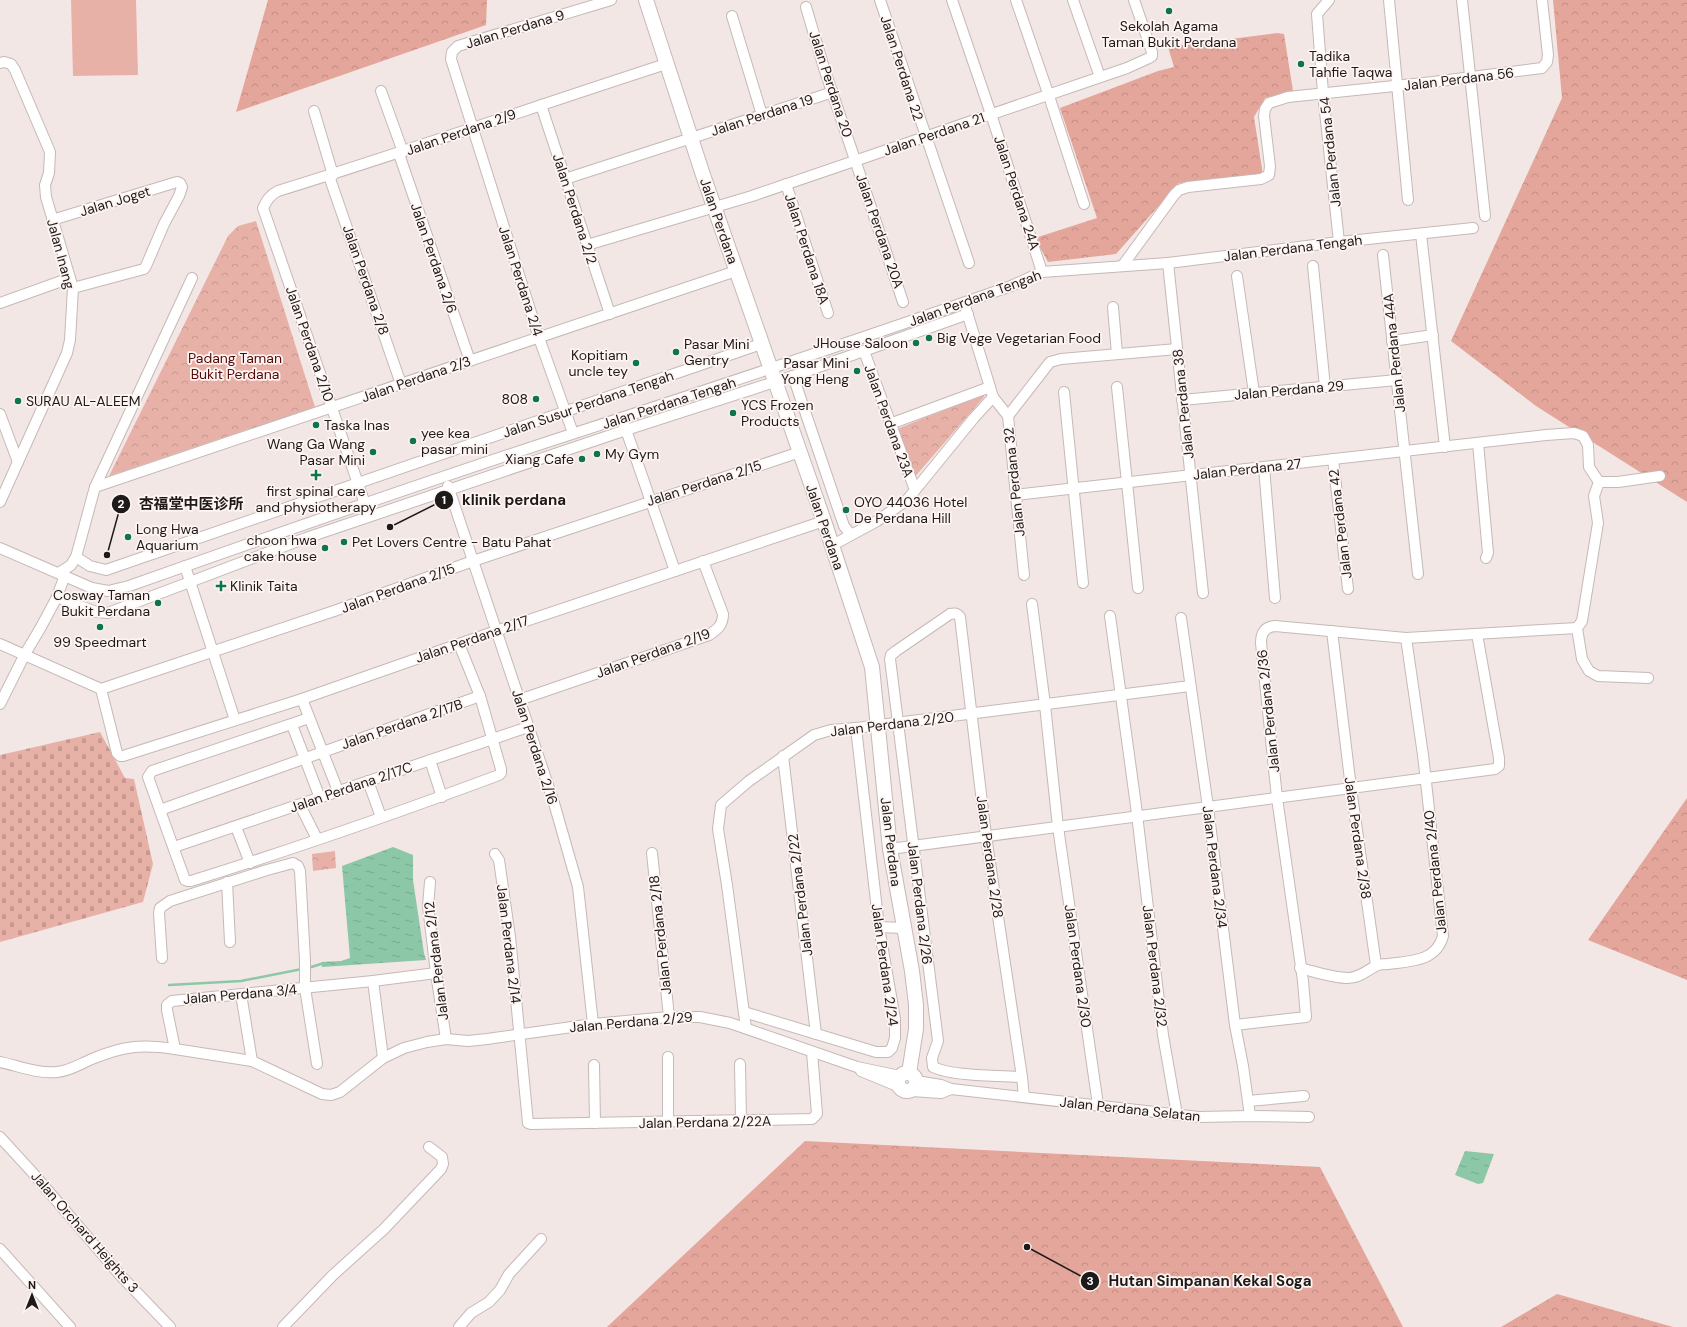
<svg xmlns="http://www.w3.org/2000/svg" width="1687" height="1327" font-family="'DM Sans','Noto Sans SC',sans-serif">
<defs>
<pattern id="forest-crowns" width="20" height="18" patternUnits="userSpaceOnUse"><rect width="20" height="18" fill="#e4a59b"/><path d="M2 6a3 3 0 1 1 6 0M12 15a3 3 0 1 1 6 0" fill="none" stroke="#c38d85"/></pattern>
<pattern id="cemetery-stones" width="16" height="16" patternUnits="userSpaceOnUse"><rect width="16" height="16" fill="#e8b1a8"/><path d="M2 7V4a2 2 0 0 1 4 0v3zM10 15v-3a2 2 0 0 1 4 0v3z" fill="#c79890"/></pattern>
<pattern id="park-crowns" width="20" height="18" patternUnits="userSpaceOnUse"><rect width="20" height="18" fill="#e8b1a8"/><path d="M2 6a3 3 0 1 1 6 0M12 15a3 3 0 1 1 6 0" fill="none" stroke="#c79890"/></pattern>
<pattern id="water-ripples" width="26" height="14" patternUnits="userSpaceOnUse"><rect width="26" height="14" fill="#8cc7a7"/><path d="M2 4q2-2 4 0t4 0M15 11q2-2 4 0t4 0" fill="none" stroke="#78aa8f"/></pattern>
</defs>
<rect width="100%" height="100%" fill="#f3e7e5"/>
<polygon fill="#e8b1a8" points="71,0 136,0 138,75 73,76"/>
<g fill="url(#forest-crowns)">
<polygon points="268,0 487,0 486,25 236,112"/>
<polygon points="1553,0 1687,0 1687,502 1536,406 1451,341 1562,98"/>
<polygon points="1277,33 1284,34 1293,91 1265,98 1254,117 1263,175 1179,183 1116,254 1048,262 1035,238 1097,218 1060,108 1158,71 1174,67 1168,47"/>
<polygon points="1687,798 1687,980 1588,940"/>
<polygon points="805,1141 1320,1167 1403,1327 607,1327"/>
<polygon points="1557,1294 1673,1327 1501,1327"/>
</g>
<polygon fill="url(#cemetery-stones)" points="100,732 125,778 134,779 153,864 143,902 0,942 0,755"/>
<g fill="url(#park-crowns)">
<polygon points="256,221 315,407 109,476 228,236 238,226"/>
<polygon points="984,394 984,397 913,479 897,429"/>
<polygon points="335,851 336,868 313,871 312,854"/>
</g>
<g fill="url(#water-ripples)">
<polygon points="393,847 413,855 413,880 424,953 426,960 322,967 321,962 341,961 350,958 342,866"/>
<polygon points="1465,1151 1494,1154 1483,1183 1478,1184 1455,1175"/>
</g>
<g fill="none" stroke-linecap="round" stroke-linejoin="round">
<g stroke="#8cc7a7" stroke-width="2.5">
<polyline points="308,968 321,964"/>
<polyline points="169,985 241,981 302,969"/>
</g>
<defs>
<g id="street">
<polyline points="880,0 969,263"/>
<polyline points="952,0 991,114 1042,272"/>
<polyline points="1016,0 1048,93 1084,204"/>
<polyline points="1073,0 1100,77"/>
<polyline points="1329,0 1317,14 1323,93 1339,242"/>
<polyline points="1389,0 1408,200"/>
<polyline points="1462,0 1485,216"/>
<polyline points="806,7 824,68 903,302"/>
<polyline points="732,16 762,115"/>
<polyline points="0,63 4,62 11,64 15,70 50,152 49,173 45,185 46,197 73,288 70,340 67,353 0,502"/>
<polyline points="381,91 403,152"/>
<polyline points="541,105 610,314"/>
<polyline points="314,111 333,175"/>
<polyline points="399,154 470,361"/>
<polyline points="329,176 401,384"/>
<polyline points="565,179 833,92"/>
<polyline points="786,184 828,313"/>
<polyline points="52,220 177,182 180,183 182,187 179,196 164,224 146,266 144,269 73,288"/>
<polyline points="1421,234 1445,447"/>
<polyline points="587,245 752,196 1127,68 1149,58 1152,56 1152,52 1134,0"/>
<polyline points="1383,255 1418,574"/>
<polyline points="1168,263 1203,593"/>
<polyline points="1123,265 1174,195 1179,190 1188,187 1261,179 1269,175 1270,166 1264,116 1265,109 1269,103 1288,97 1433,82 1542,68 1547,62 1548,55 1542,0"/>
<polyline points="1313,266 1325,387"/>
<polyline points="1237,276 1254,393"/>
<polyline points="0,303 70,278"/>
<polyline points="1113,307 1117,354"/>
<polyline points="966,309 993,397 1008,416"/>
<polyline points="1392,341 1433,335"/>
<polyline points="864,351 915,490"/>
<polyline points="1117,387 1138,588"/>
<polyline points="1064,392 1083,583"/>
<polyline points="1182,400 1397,380"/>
<polyline points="0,414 18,462"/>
<polyline points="624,424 675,571"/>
<polyline points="890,424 990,387"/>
<polyline points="573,433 539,338 451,59 452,52 458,46 611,0"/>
<polyline points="1478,443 1488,553 1486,558"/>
<polyline points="1333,459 1348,589"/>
<polyline points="1264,467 1275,598"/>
<polyline points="1599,482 1618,482 1660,476"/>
<polyline points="448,486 554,803 578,887 593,1024"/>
<polyline points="95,487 736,271"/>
<polyline points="1015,495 1546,435 1574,433 1583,436 1588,445 1589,467 1599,482 1594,496 1598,523 1582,621 1577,628 1582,659 1589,671 1598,676 1648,678"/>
<path d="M 365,504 L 263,208 C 267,200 270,195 278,191 C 408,151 536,106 666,64"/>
<polyline points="851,535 844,526 793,376 968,314"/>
<polyline points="831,546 877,521 907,500 973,419 993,397"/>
<path d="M 0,548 L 92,588 L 108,591 L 129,586 C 276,534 424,482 572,434 C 719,386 865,338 1011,286 L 1042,272 L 1168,263 L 1339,242 L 1473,228"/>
<polyline points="76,557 90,566 106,570 761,344"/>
<polyline points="185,566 235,720"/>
<polyline points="59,573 71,565 76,557 95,487 192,278"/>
<polyline points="1024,575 1008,416 1050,362 1061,359 1177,349"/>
<polyline points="57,597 96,612 108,613 306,538 626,430 793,376"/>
<polyline points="1032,604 1045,705 1058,827 1098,1105"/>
<polyline points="1110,616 1136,806 1163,1035 1177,1115"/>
<polyline points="1181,618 1208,807 1235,1025 1243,1066 1250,1116"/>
<polyline points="1332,631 1351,788 1376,965"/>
<polyline points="0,644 101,689 334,611 473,561 800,452"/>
<polyline points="101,689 117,753 120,756 123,756 302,699 496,631 824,521"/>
<polyline points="302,699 338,791"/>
<path d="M 519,700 L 709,635 C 718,629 723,625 723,614 L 703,561"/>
<polyline points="0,704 25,654 41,627 57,597 65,575"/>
<path d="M 309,718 L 152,771 L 148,777 L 185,880 L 188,881 L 191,881 C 294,849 397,813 499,775 L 501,773 L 501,769 L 480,696 L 459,644"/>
<polyline points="292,725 320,798"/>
<polyline points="783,756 816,1034"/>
<polyline points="430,760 442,797"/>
<polyline points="368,781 381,817"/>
<polyline points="300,805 317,839"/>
<polyline points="160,810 480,696"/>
<polyline points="236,827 250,863"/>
<polyline points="174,847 528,727"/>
<polyline points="890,849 1495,769 1499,766 1499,758 1477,634"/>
<polyline points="652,853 669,1017"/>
<polyline points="495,854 499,860 510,937 528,1123 531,1124 812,1119 817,1114 812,1052"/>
<polyline points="227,882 230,942"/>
<polyline points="430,882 428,906 436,973 446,1039"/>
<polyline points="879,927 903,928"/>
<polyline points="162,958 159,913 160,908 170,901 267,870 293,863 298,866 300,871 305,960 305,988 317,1064"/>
<path d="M 1300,968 C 1316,972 1333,978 1348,978 C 1360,978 1367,970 1376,966 C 1379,964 1384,964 1388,964 C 1410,961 1436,962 1443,936 L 1423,755 L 1406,638"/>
<polyline points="436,973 373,981 172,1001 167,1005 167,1010 175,1049 252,1061 322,1094 331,1095 340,1092 383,1058 404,1048 427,1042 446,1039 468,1041 487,1039 593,1024 669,1017 700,1017 730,1023 857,1067 900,1076"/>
<polyline points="373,981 383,1058"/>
<polyline points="241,994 252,1061"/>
<polyline points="744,1012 876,1052 888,1052 892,1048 895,1038 895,1019 879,927 856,728"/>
<path d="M 1235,1025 L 1306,1017 L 1303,981 L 1277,798 L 1261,643 C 1261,633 1265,627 1275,626 L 1406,638 L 1577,628"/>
<polyline points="746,1028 727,885 718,829 721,805 749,781 814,735 831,730 856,728 1190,686"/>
<path d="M 0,1062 C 19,1066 38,1074 57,1072 C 70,1071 80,1064 92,1059 C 123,1046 141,1044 175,1049"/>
<polyline points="740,1064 741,1121"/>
<polyline points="594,1065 595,1123"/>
<polyline points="861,1071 900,1087"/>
<path d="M 1022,1077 C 1001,1076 951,1076 933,1067 L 932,1058 L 938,1041 L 890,659 L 891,655 L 896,651 L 950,614 C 955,613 957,613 960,617 L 986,836 L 1022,1077 L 1024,1097"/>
<polyline points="916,1081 941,1085 951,1089 1199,1117 1250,1116 1309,1117"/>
<polyline points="911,1091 941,1093 951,1089"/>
<polyline points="1248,1101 1304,1096"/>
<polyline points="668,1122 668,1057"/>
<polyline points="0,1137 32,1172 120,1275 170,1327"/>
<polyline points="0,1249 70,1327"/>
<polyline points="283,1327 333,1275 384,1229 441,1169 443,1164 442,1157 429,1147"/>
<polyline points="459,1327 471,1313 489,1302 500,1290 509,1274 541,1239"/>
</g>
<g id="secondary">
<polyline points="646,0 703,175 824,521 872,667 890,849 912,971 916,1005 916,1029 909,1073"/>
<circle cx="907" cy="1082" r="9"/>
</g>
</defs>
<use href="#street" stroke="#c5b9b7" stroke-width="12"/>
<use href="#secondary" stroke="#c5b9b7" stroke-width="16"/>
<use href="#street" stroke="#fff" stroke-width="10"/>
<use href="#secondary" stroke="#fff" stroke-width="14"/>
</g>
<g fill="#0d744c" stroke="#fef5f3" stroke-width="1.5">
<circle cx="1169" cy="11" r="4"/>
<circle cx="1301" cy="64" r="4"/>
<circle cx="929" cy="338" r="4"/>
<circle cx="916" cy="343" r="4"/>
<circle cx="676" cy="352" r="4"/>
<circle cx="636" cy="363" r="4"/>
<circle cx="857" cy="371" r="4"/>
<circle cx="536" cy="399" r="4"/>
<circle cx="18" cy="401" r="4"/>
<circle cx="733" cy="413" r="4"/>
<circle cx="316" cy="425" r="4"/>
<circle cx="413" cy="441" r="4"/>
<circle cx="373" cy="452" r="4"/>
<circle cx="597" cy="454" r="4"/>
<circle cx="582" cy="459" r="4"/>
<path d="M314 469h4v4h4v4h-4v4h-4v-4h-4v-4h4z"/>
<circle cx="846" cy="510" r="4"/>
<circle cx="128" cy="537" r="4"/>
<circle cx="344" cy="542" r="4"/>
<circle cx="325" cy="548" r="4"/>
<path d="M219 580h4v4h4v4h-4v4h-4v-4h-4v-4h4z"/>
<circle cx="158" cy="603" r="4"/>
<circle cx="100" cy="627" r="4"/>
</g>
<g text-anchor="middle" stroke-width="3.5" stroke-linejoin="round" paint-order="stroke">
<g font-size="14" fill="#1e1a19" stroke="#fef5f3" text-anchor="start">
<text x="1169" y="31" text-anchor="middle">Sekolah Agama<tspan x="1169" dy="16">Taman Bukit Perdana</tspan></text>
<text x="1309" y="61">Tadika<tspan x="1309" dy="16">Tahfie Taqwa</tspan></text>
<text x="937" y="343">Big Vege Vegetarian Food</text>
<text x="908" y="348" text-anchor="end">JHouse Saloon</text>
<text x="684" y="349">Pasar Mini<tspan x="684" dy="16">Gentry</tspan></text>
<text x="628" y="360" text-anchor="end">Kopitiam<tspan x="628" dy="16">uncle tey</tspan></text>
<text x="849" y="368" text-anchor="end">Pasar Mini<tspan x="849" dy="16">Yong Heng</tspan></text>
<text x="528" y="404" text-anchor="end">808</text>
<text x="26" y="406">SURAU AL-ALEEM</text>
<text x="741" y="410">YCS Frozen<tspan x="741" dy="16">Products</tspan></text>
<text x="324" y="430">Taska Inas</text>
<text x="421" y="438">yee kea<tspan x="421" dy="16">pasar mini</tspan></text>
<text x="365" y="449" text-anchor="end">Wang Ga Wang<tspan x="365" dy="16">Pasar Mini</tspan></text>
<text x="605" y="459">My Gym</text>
<text x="574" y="464" text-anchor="end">Xiang Cafe</text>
<text x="316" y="496" text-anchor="middle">first spinal care<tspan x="316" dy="16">and physiotherapy</tspan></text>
<text x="854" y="507">OYO 44036 Hotel<tspan x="854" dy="16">De Perdana Hill</tspan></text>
<text x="136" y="534">Long Hwa<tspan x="136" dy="16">Aquarium</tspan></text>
<text x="317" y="545" text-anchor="end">choon hwa<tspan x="317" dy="16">cake house</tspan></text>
<text x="352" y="547">Pet Lovers Centre - Batu Pahat</text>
<text x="230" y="591">Klinik Taita</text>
<text x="150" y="600" text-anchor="end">Cosway Taman<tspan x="150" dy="16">Bukit Perdana</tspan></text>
<text x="100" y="647" text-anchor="middle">99 Speedmart</text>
</g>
<g font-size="14" fill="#1e1a19" stroke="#fef5f3">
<text transform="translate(515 29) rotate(-17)" y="5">Jalan Perdana 9</text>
<text transform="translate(902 68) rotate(72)" y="5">Jalan Perdana 22</text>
<text transform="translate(1459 79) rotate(-7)" y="5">Jalan Perdana 56</text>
<text transform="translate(831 84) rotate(72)" y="5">Jalan Perdana 20</text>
<text transform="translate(762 115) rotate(-18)" y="5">Jalan Perdana 19</text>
<text transform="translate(461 132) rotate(-19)" y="5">Jalan Perdana 2/9</text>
<text transform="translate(934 134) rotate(-19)" y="5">Jalan Perdana 21</text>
<text transform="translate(1330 152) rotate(-96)" y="5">Jalan Perdana 54</text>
<text transform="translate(1017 193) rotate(72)" y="5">Jalan Perdana 24A</text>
<text transform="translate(115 201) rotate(-17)" y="5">Jalan Joget</text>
<text transform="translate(575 209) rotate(72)" y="5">Jalan Perdana 2/2</text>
<text transform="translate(719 221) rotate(71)" y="5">Jalan Perdana</text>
<text transform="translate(880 231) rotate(71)" y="5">Jalan Perdana 20A</text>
<text transform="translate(1293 248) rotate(-7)" y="5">Jalan Perdana Tengah</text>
<text transform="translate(807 249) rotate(72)" y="5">Jalan Perdana 18A</text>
<text transform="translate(61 254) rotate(75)" y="5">Jalan Inang</text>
<text transform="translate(434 258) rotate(71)" y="5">Jalan Perdana 2/6</text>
<text transform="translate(366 280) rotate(71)" y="5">Jalan Perdana 2/8</text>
<text transform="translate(521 281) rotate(72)" y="5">Jalan Perdana 2/4</text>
<text transform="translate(975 298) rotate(-20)" y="5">Jalan Perdana Tengah</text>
<text transform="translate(310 344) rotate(71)" y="5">Jalan Perdana 2/10</text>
<text transform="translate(1394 353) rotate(-96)" y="5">Jalan Perdana 44A</text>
<text transform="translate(416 379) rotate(-19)" y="5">Jalan Perdana 2/3</text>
<text transform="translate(1289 390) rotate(-5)" y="5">Jalan Perdana 29</text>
<text transform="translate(669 403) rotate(-18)" y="5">Jalan Perdana Tengah</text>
<text transform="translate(588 404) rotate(-19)" y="5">Jalan Susur Perdana Tengah</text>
<text transform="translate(1183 404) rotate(-96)" y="5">Jalan Perdana 38</text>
<text transform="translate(889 421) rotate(70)" y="5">Jalan Perdana 23A</text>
<text transform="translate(1247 469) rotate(-6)" y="5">Jalan Perdana 27</text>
<text transform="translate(1014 482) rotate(-96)" y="5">Jalan Perdana 32</text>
<text transform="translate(704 483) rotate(-18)" y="5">Jalan Perdana 2/15</text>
<text transform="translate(1340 524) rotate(-97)" y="5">Jalan Perdana 42</text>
<text transform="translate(825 527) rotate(71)" y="5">Jalan Perdana</text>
<text transform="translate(398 588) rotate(-20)" y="5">Jalan Perdana 2/15</text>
<text transform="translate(472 639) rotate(-19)" y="5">Jalan Perdana 2/17</text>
<text transform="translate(653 653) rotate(-20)" y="5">Jalan Perdana 2/19</text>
<text transform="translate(1268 711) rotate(-96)" y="5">Jalan Perdana 2/36</text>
<text transform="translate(402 724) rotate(-19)" y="5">Jalan Perdana 2/17B</text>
<text transform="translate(892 724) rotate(-7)" y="5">Jalan Perdana 2/20</text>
<text transform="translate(535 747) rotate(72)" y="5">Jalan Perdana 2/16</text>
<text transform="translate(351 787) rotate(-19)" y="5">Jalan Perdana 2/17C</text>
<text transform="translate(1358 838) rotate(82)" y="5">Jalan Perdana 2/38</text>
<text transform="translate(891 842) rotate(83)" y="5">Jalan Perdana</text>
<text transform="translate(990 857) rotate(82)" y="5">Jalan Perdana 2/28</text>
<text transform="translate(1215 867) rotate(83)" y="5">Jalan Perdana 2/34</text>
<text transform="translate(1435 872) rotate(-96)" y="5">Jalan Perdana 2/40</text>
<text transform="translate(800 895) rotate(-97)" y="5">Jalan Perdana 2/22</text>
<text transform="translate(920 903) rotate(83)" y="5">Jalan Perdana 2/26</text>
<text transform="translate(660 935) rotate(-96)" y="5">Jalan Perdana 2/18</text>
<text transform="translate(509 944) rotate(83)" y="5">Jalan Perdana 2/14</text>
<text transform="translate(436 961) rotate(-97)" y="5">Jalan Perdana 2/12</text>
<text transform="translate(885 965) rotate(82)" y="5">Jalan Perdana 2/24</text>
<text transform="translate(1078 966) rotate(82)" y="5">Jalan Perdana 2/30</text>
<text transform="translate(1155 966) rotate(83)" y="5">Jalan Perdana 2/32</text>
<text transform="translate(240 994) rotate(-5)" y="5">Jalan Perdana 3/4</text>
<text transform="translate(631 1022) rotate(-5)" y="5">Jalan Perdana 2/29</text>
<text transform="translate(1130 1109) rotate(6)" y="5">Jalan Perdana Selatan</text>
<text transform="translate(705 1122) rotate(-1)" y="5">Jalan Perdana 2/22A</text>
<text transform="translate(85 1232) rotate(49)" y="5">Jalan Orchard Heights 3</text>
</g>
<g font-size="14" fill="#540a06" stroke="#fef5f3">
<text x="235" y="363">Padang Taman<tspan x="235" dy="16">Bukit Perdana</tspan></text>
</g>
</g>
<path fill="none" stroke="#1e1a19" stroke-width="1.5" d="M390 527L444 500M107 555L121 504M1027 1247L1090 1281"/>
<g fill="#1e1a19" stroke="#fef5f3" stroke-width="1.5">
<circle cx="390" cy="527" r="4"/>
<circle cx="107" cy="555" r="4"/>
<circle cx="1027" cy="1247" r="4"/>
<circle cx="444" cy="500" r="10"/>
<circle cx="121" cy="504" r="10"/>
<circle cx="1090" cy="1281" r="10"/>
</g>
<g font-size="12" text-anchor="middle" font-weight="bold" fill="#fff">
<text x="444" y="504">1</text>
<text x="121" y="508">2</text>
<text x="1090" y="1285">3</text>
</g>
<g font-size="15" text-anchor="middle" font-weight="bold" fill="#1e1a19" stroke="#fef5f3" stroke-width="3.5" stroke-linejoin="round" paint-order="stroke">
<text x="514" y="505">klinik perdana</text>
<text x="191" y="509">杏福堂中医诊所</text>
<text x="1210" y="1286">Hutan Simpanan Kekal Soga</text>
</g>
<g transform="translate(32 1295)" stroke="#fef5f3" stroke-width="3" paint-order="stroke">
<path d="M0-3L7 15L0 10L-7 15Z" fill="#1e1a19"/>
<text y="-6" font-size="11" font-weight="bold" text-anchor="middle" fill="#1e1a19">N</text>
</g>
</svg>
